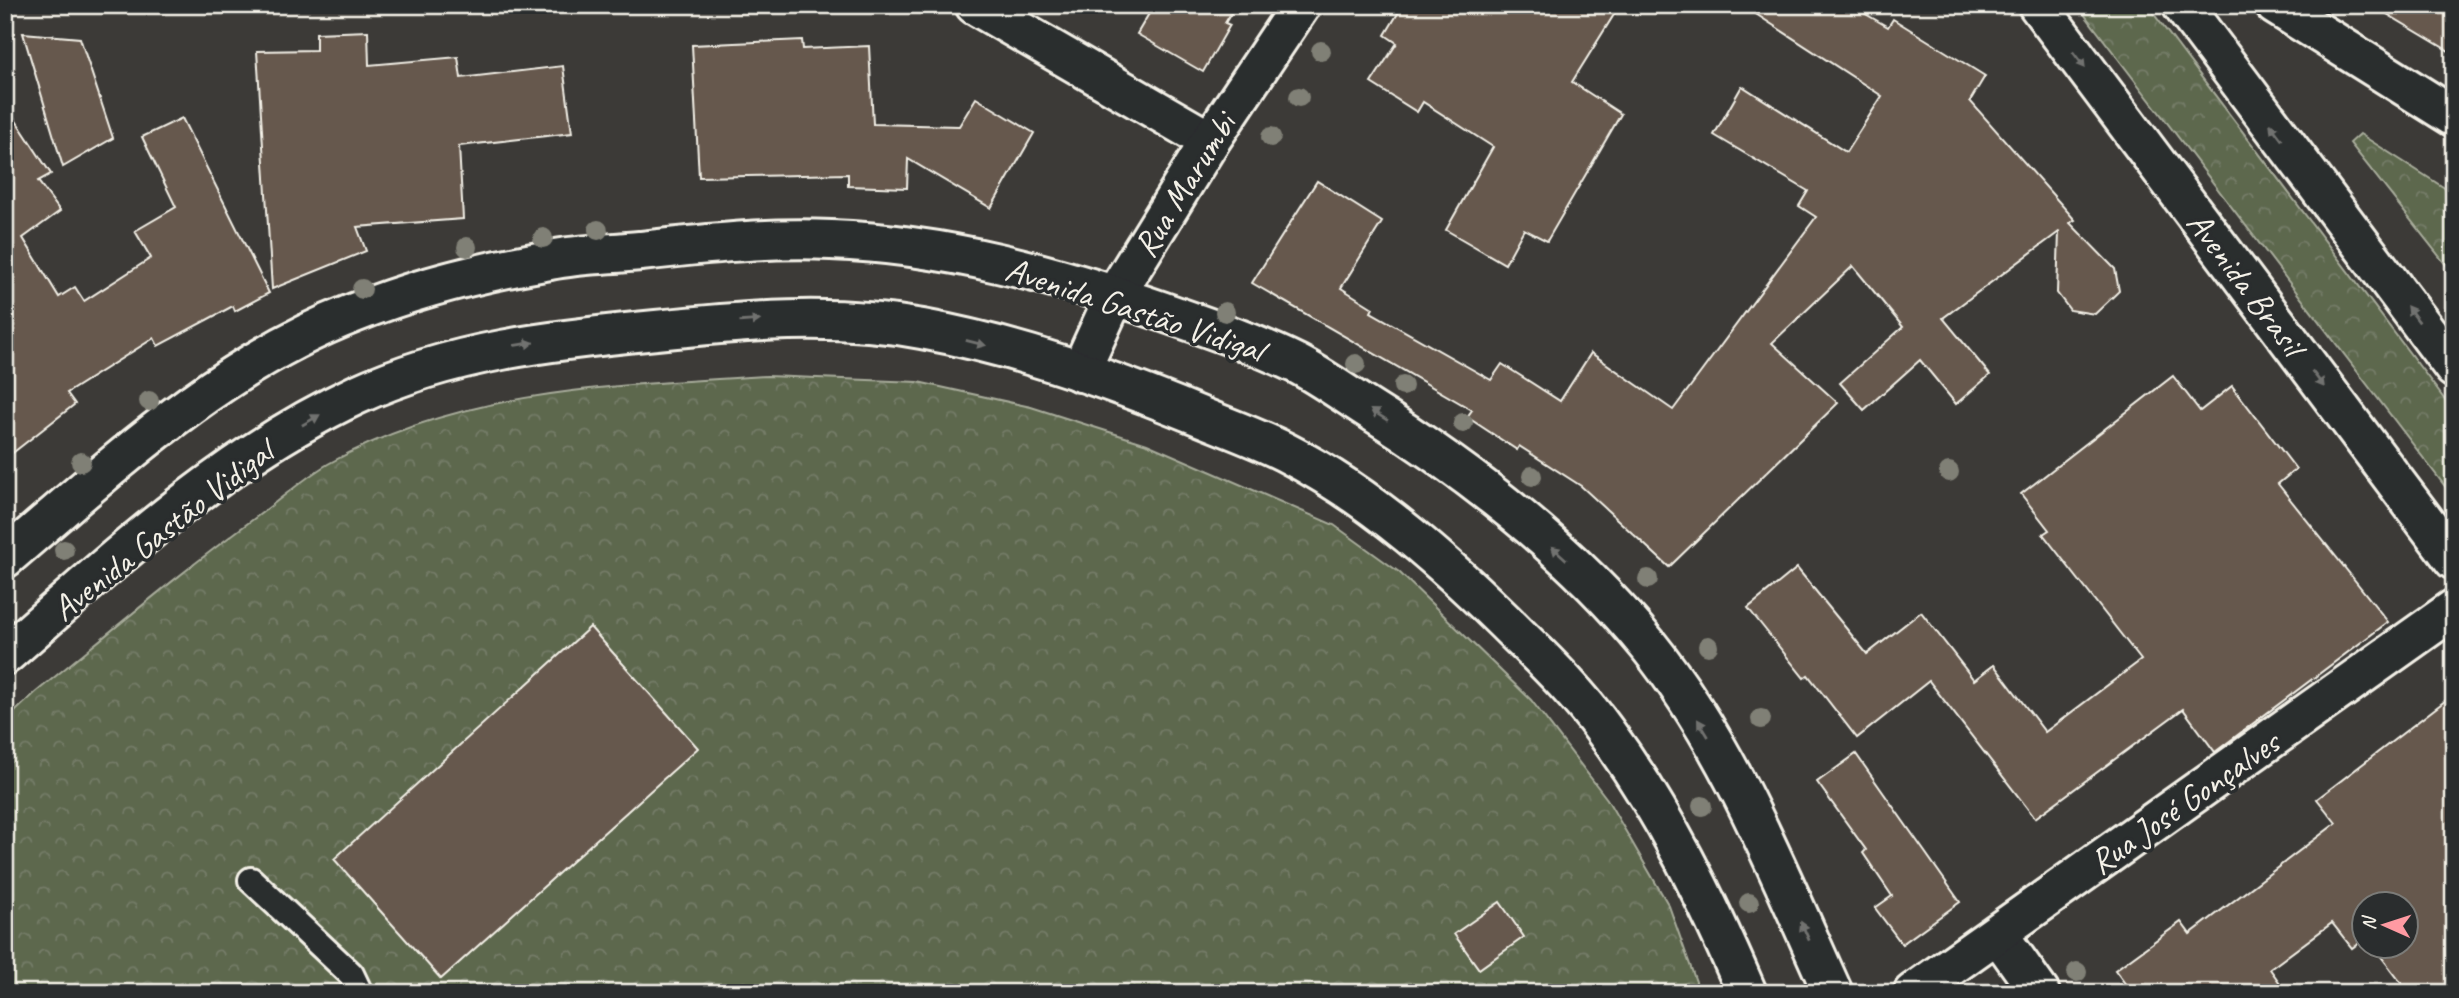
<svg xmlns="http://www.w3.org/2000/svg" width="2459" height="998" font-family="Caveat,sans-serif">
<defs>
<pattern id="park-crowns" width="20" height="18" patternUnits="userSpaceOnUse" patternTransform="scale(1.75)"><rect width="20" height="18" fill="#5d674e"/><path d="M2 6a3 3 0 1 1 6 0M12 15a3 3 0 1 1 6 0" fill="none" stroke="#757d68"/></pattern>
</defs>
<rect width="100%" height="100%" fill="#3c3a37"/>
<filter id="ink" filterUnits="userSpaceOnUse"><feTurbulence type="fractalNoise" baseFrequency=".0143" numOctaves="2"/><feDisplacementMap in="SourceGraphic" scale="14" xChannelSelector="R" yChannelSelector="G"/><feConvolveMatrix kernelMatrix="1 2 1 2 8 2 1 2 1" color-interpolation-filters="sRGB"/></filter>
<g filter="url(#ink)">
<g fill="url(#park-crowns)" stroke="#a8ac9b" stroke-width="2">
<polygon points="2085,5 2147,5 2454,412 2454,498 2084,14"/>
<polygon points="2360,134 2454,194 2454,275 2350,143"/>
<path d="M 767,376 L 918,382 L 1031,407 L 1147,444 L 1334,525 L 1399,572 L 1531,700 L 1607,799 L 1669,906 L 1700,993 L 5,993 L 5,721 L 35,693 C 109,633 182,571 259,515 C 282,498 304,478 328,464 C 460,389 619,385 767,376 Z"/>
</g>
<g fill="#66584d" stroke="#f4f1e8" stroke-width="2">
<polygon points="1154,5 1236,5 1225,23 1230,25 1203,72 1137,34"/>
<polygon points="1403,5 1620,5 1572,82 1621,114 1547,241 1524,229 1505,264 1446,230 1493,147 1423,102 1417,112 1371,83 1397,43 1385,35"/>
<polygon points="1742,5 1850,5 1888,27 1893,19 1985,76 1970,101 2075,220 2070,223 2115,269 2119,291 2095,314 2070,310 2057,293 2059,232 1943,318 1990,375 1956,404 1920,360 1864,410 1840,383 1903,327 1853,266 1772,343 1838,403 1669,567 1581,486 1519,446 1517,450 1467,417 1472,410 1252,283 1317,181 1382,222 1341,288 1373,308 1371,312 1491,380 1502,364 1560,401 1591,353 1673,410 1816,217 1799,206 1808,191 1714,135 1742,86 1846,152 1882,96"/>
<polygon points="2372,5 2454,5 2454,54"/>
<polygon points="368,31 369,65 458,57 461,78 563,66 572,133 459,146 463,219 357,227 366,251 272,289 257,51 316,50 316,33"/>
<polygon points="23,33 80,38 113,138 63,167"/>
<polygon points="802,40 803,49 869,46 873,124 959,126 976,98 1034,133 991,208 908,159 907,188 848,186 848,174 699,177 692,45"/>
<polygon points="5,104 51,174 38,181 60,211 23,238 59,297 75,287 84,301 151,258 135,231 176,207 142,137 182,118 269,293 235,311 233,306 158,346 154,338 67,393 75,404 5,459"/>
<polygon points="2173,376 2200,411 2232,386 2296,469 2278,484 2388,622 2215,752 2183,709 2035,818 1929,681 1857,738 1808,675 1804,678 1748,608 1797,568 1867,654 1921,612 1974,680 1994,665 2045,732 2141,660 2043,534 2049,530 2021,494"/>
<polygon points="590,627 698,748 441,979 334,859"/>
<polygon points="2454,694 2454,993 2409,993 2373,946 2406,946 2406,904 2364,904 2364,939 2352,948 2332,923 2270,969 2287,993 2132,993 2115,970 2181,922 2190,934 2336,823 2317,799"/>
<polygon points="1856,754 1960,902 1902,944 1875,908 1892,896 1863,853 1866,850 1817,782"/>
<polygon points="1500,902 1524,937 1479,969 1454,934"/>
</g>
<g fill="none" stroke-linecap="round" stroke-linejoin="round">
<defs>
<polyline id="lane" points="251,880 351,974 360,993"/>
<g id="street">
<polyline points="975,5 1210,141"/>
<polyline points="2275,5 2454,117"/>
<polyline points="1080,372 1115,295 1210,141 1301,5"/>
<polyline points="1998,934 2040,993"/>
<polyline points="1913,993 2454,609"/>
</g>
<g id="secondary">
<polyline points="2038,5 2454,560"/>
<polyline points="2182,5 2454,368"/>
<path d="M 5,558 C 114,465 219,365 354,313 C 416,288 485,271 550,260 C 579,254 610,254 640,251 C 704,244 767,237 831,240 C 945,244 1054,274 1161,311 C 1206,327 1254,343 1297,364 C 1320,376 1342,392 1364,406 C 1468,471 1570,549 1648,645 C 1730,747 1779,874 1833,993"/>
<path d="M 5,655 C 114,560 223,457 356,395 C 451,351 553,340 656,330 C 744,321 834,313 922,329 C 1016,346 1109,379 1197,415 C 1226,427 1257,438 1285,452 C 1373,497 1450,567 1519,636 C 1550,666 1580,696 1605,731 C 1664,811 1708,902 1747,993"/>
</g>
</defs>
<use href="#lane" stroke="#f4f1e8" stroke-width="30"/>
<use href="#street" stroke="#f4f1e8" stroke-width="44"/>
<use href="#secondary" stroke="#f4f1e8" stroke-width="44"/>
<use href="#lane" stroke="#2a2d2e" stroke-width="24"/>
<use href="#street" stroke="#2a2d2e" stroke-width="38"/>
<use href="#secondary" stroke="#2a2d2e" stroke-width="38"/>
</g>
<g fill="#808076">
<circle cx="1321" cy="51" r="10"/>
<circle cx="1299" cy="97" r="10"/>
<circle cx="1271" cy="137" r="10"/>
<circle cx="598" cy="230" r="10"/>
<circle cx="543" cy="238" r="10"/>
<circle cx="467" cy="247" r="10"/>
<circle cx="362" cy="289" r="10"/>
<circle cx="1225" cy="312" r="10"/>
<circle cx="1356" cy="364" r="10"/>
<circle cx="1403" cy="386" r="10"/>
<circle cx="149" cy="401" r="10"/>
<circle cx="1463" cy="423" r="10"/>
<circle cx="81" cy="462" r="10"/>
<circle cx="1949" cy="472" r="10"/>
<circle cx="1532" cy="476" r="10"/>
<circle cx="64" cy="550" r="10"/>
<circle cx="1648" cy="579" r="10"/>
<circle cx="1708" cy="646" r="10"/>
<circle cx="1761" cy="719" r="10"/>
<circle cx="1702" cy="806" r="10"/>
<circle cx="1749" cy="903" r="10"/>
<circle cx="2077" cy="972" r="10"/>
</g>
<defs><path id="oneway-solid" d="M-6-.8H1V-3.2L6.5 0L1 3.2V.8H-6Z" transform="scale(1.75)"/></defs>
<g fill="#71726f">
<use href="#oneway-solid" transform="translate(2079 60) rotate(53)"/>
<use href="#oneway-solid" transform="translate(2276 132) rotate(-127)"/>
<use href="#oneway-solid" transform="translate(2413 314) rotate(-127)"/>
<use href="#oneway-solid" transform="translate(750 321) rotate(-4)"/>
<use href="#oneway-solid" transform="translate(976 343) rotate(14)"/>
<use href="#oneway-solid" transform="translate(524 344) rotate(-9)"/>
<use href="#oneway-solid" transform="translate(2318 379) rotate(53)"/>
<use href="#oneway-solid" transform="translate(1379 415) rotate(-148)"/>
<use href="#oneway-solid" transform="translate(311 420) rotate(-30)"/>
<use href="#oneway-solid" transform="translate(1559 553) rotate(-138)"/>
<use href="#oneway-solid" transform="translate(1703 728) rotate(-122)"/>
<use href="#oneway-solid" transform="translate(1805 931) rotate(-114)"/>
</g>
</g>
<g text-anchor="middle" stroke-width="7" stroke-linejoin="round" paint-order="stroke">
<g font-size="35" fill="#f4f1e8" stroke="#2a2d2e">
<text transform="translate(1184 185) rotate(-58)" y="12">Rua Marumbi</text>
<text transform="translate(2246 283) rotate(53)" y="12">Avenida Brasil</text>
<text transform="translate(1135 309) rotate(18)" y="12">Avenida Gastão Vidigal</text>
<text transform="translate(162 530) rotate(-38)" y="12">Avenida Gastão Vidigal</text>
<text transform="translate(2184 802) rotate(-35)" y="12">Rua José Gonçalves</text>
</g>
</g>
<rect width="2459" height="998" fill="none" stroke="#2a2d2e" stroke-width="28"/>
<rect x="14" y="14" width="2431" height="970" fill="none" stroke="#f4f1e8" stroke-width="2.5" filter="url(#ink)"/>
<g transform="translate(2385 925) rotate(273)"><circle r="33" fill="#2a2d2e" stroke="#7b7b78" stroke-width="2"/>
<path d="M0-5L12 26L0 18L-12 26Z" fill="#ff9aa2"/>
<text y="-10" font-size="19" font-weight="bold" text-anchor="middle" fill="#f4f1e8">N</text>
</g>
</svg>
